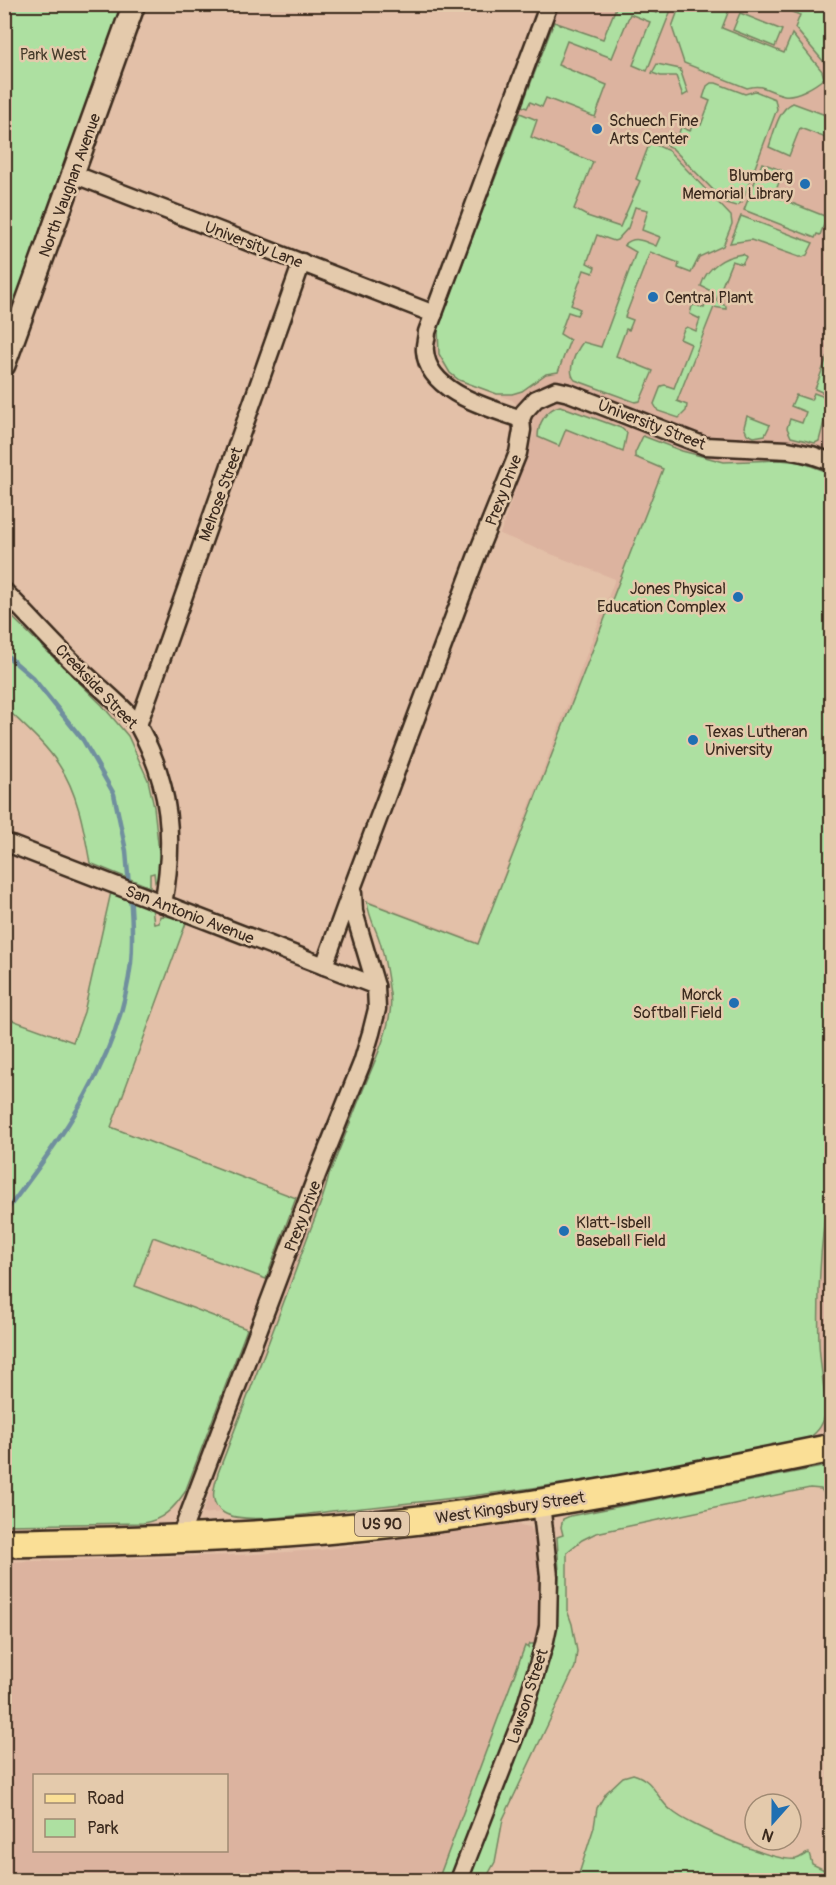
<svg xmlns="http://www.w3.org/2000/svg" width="836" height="1885" font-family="Pangolin,sans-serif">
<rect width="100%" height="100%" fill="#e3c0a8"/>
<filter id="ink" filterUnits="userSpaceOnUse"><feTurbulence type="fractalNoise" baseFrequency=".0167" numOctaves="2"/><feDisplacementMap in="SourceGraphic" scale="12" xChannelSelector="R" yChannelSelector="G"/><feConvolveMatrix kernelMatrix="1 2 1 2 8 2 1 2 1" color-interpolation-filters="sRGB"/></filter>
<g filter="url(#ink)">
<g fill="#dcb39f" fill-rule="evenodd">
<polygon points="557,5 831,5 831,1429 608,1472 202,1514 386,1019 390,960 367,900 478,942 615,579 500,534 534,433 533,421 512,400 453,379 431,348"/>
<path d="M 514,1524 L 530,1527 L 537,1540 L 542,1605 L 537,1635 L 528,1673 L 452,1880 L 5,1880 L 5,1562 L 238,1555 L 320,1550 ZM 34,1776 L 226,1776 L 226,1850 L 34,1850 Z"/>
</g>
<g fill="#ade0a1" stroke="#748560" stroke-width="1.5">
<polygon points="795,4 831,5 832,64 829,68 795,28 800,15 792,12"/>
<polygon points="5,5 124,5 5,336"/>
<polygon points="617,5 634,5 657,13 660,6 671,10 647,71 633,65 650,22 630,14 612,58 567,41 558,65 607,85 595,117 546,98 542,107 530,102 527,108 522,106 554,22 603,39"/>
<path d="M 680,5 L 731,5 L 722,28 L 784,53 L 792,34 L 822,71 L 824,78 C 815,86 796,97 784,95 C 768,92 764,83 747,88 L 684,63 L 672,27 Z"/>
<polygon points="740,13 782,30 775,47 733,30"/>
<polygon points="657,64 680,69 688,93 683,96 676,76 661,76 652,73"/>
<polygon points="711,83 716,83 745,94 755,91 775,99 777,109 742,202 736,206 726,203 672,148 661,143 663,139 667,140 669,132 678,136 681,127 690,131 693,123 701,125 710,101 703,98 707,86"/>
<path d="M 793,103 L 831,117 L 831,140 L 800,128 L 789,156 L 769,147 C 774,133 778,109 793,103 Z"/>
<path d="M 520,113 L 537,120 L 531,137 L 593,162 L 574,209 L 587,216 L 620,227 L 640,181 L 636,179 L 650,142 L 669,151 L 731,216 L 732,224 L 723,246 L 699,257 L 691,273 L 678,268 L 679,263 L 650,252 L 625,317 L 633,320 L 629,330 L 626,329 L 616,356 L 653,371 L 640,401 L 635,402 L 575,380 C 566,371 576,351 583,342 L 601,347 L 636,252 L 624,245 C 635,235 644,241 656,246 L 660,237 L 642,230 L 648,210 L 635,207 L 628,228 L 617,240 L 614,241 L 597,235 L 587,263 L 595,267 L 593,273 L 584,270 L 571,305 L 580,309 L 577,315 L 568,312 L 560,334 L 570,340 L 558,372 L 546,374 L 522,391 L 512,394 L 497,394 L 459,380 L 450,373 L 439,354 L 438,328 Z"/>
<polygon points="762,163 783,171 774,196 827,217 820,235 817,234 815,238 744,210"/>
<polygon points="741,216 813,243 807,255 803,257 799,257 751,240 730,243"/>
<path d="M 743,254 L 746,257 L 742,264 L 732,261 L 716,301 L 726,306 L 726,309 L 714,307 L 677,401 L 687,405 L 686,411 L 679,418 L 658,411 L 654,404 L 661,386 L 665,385 L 674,388 L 691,344 L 680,339 L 684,329 L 687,327 L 696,331 L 700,319 L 690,314 L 692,306 L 695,305 L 704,308 L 711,291 L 701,286 C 706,268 724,256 743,254 Z"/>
<polygon points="831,347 831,396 815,389"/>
<polygon points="814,393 830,399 819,441 815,443 791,437 787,428 790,419 802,423 806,412 791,406 796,395 811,400"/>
<path d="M 560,406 L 621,428 L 627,433 L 623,452 L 566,429 L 559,446 L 538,437 C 538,424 546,409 560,406 Z"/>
<polygon points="747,416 770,425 765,435 754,437 747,434 744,427"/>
<path d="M 643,436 L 682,451 L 724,462 L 780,460 L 800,462 L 831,473 L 832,1168 C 822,1226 817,1284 819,1343 C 820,1366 825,1389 826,1412 C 823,1424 819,1431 809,1438 C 652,1474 492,1496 332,1511 C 308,1514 244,1525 224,1513 C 208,1503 214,1488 218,1473 C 247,1397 278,1321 305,1244 C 313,1221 324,1199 329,1175 C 341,1146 352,1118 363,1090 C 373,1064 395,1022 390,994 C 387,974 385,955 378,936 C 373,923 369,916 367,902 L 478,944 L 663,469 L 635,457 L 635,453 Z"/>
<path d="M 4,609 L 102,705 L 128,736 L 148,780 L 154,807 L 159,852 L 165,853 L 159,877 L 155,882 L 154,873 L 150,874 L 150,887 L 90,863 C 84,830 78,793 59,765 C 45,743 23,725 5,707 Z"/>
<path d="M 111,892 L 152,907 L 154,924 L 159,923 L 160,916 L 175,917 L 186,923 L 111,1127 L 296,1198 L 266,1279 L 153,1237 L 135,1286 L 247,1329 L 185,1492 C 174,1508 163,1520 143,1523 L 5,1525 L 4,1017 L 73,1042 L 84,1012 Z"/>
<polygon points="822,1467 831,1467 831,1499 827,1498 821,1489 810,1488 596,1533 582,1540 567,1552 567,1610 572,1624 577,1651 575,1667 503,1819 495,1862 485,1880 469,1880 532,1713 552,1652 557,1625 559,1572 557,1537 563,1535 561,1527 563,1519 570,1516"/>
<polygon points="530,1644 534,1644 533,1654 511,1727 452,1880 438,1880 525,1646 528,1648"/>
<path d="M 633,1774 C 656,1781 655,1798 672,1811 C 689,1826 775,1862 796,1859 C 801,1858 804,1854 809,1853 L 812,1864 L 831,1873 L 831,1880 L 577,1880 L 594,1827 L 597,1808 L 606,1793 L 623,1777 Z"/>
</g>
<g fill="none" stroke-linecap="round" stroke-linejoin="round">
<g stroke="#6f8f9e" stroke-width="4.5">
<polyline points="4,653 33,678 83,740 114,794 126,851 129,886"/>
<path d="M 4,1214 C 62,1137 119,1062 131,963 C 133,940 132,917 130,894"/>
</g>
<defs>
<g id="minor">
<polyline points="73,174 434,314"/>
<path d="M 521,419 C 490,408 428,393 425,351 C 424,345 427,338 427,332 L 549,4"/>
<path d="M 4,591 C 31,618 56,647 84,673 C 98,686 130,712 139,727 C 171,786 175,840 163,904"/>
<polyline points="138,725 302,262"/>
<polyline points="4,842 376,986"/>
<polyline points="324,966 353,886 480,547 518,453 522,430 521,419 524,412 536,399 556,390 569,393 705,446 788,450 812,455 832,462"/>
<polyline points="179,1540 317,1175 362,1063 371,1033 377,1009 376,986 354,912 353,893"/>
<polyline points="459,1880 522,1718 544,1645 548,1626 549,1576 541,1503"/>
</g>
<polyline id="tertiary" points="4,365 134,4"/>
<path id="primary" d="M 4,1543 C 135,1541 264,1538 394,1523 C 541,1507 686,1478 832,1448"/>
</defs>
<use href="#minor" stroke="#3b2a1e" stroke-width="21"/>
<use href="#tertiary" stroke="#3b2a1e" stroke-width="26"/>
<use href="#primary" stroke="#3b2a1e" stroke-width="32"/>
<use href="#minor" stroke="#e4caac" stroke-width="16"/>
<use href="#tertiary" stroke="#e4caac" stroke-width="21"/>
<use href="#primary" stroke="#fadf96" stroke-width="27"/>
</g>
</g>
<g fill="#1f6fb2" stroke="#e4caac" stroke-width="2">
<circle cx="597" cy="129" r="6"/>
<circle cx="805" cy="184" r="6"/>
<circle cx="653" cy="297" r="6"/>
<circle cx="738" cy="597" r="6"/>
<circle cx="693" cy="740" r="6"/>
<circle cx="734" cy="1003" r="6"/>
<circle cx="564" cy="1231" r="6"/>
</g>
<g text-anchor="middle" stroke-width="5" stroke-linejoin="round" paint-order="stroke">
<rect fill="#e4caac" stroke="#6e5a49" stroke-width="1.5" x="355" y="1512" width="54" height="24" rx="4.5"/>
<g font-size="15" font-weight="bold" fill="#3b2a1e">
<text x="382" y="1529">US 90</text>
</g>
<g font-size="16" fill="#463c2b" stroke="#e4caac">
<text x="53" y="60">Park West</text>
</g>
<g font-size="16" fill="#3b2a1e" stroke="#e4caac" text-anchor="start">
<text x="609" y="126">Schuech Fine<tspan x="609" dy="18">Arts Center</tspan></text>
<text x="793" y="181" text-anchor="end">Blumberg<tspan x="793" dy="18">Memorial Library</tspan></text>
<text x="665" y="303">Central Plant</text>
<text x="726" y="594" text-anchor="end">Jones Physical<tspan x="726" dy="18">Education Complex</tspan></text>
<text x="705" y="737">Texas Lutheran<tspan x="705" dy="18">University</tspan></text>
<text x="722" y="1000" text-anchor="end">Morck<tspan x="722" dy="18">Softball Field</tspan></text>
<text x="576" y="1228">Klatt-Isbell<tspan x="576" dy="18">Baseball Field</tspan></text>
</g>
<g font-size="16" fill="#3b2a1e" stroke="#e4caac">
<text transform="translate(69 185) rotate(-70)" y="6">North Vaughan Avenue</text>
<text transform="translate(254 244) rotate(21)" y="6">University Lane</text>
<text transform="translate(652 424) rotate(21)" y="6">University Street</text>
<text transform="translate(503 490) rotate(-69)" y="6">Prexy Drive</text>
<text transform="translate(220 494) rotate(-70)" y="6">Melrose Street</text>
<text transform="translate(97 686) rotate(46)" y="6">Creekside Street</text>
<text transform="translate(190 914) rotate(21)" y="6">San Antonio Avenue</text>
<text transform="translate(302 1216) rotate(-69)" y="6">Prexy Drive</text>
<text transform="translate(510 1507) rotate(-8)" y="6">West Kingsbury Street</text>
<text transform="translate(527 1696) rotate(-72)" y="6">Lawson Street</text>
</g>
</g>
<rect width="836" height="1885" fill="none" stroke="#e4caac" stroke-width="24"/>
<rect x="12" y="12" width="812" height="1861" fill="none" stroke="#3b2a1e" stroke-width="2" filter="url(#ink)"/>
<rect x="33" y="1774" width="195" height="78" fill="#e4caac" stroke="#a08a73" stroke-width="1.5"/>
<rect x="45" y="1794" width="30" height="9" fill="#fadf96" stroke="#a08a73" stroke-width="1.5"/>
<text x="87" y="1804" font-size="18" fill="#3b2a1e">Road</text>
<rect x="45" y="1819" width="30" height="18" fill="#ade0a1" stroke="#a08a73" stroke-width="1.5"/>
<text x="87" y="1834" font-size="18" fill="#3b2a1e">Park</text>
<g transform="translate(773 1822) rotate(201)"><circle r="28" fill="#e4caac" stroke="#a08a73" stroke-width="1.5"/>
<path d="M0-4.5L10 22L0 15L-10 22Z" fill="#1f6fb2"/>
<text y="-9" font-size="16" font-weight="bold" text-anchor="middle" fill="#3b2a1e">N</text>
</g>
</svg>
